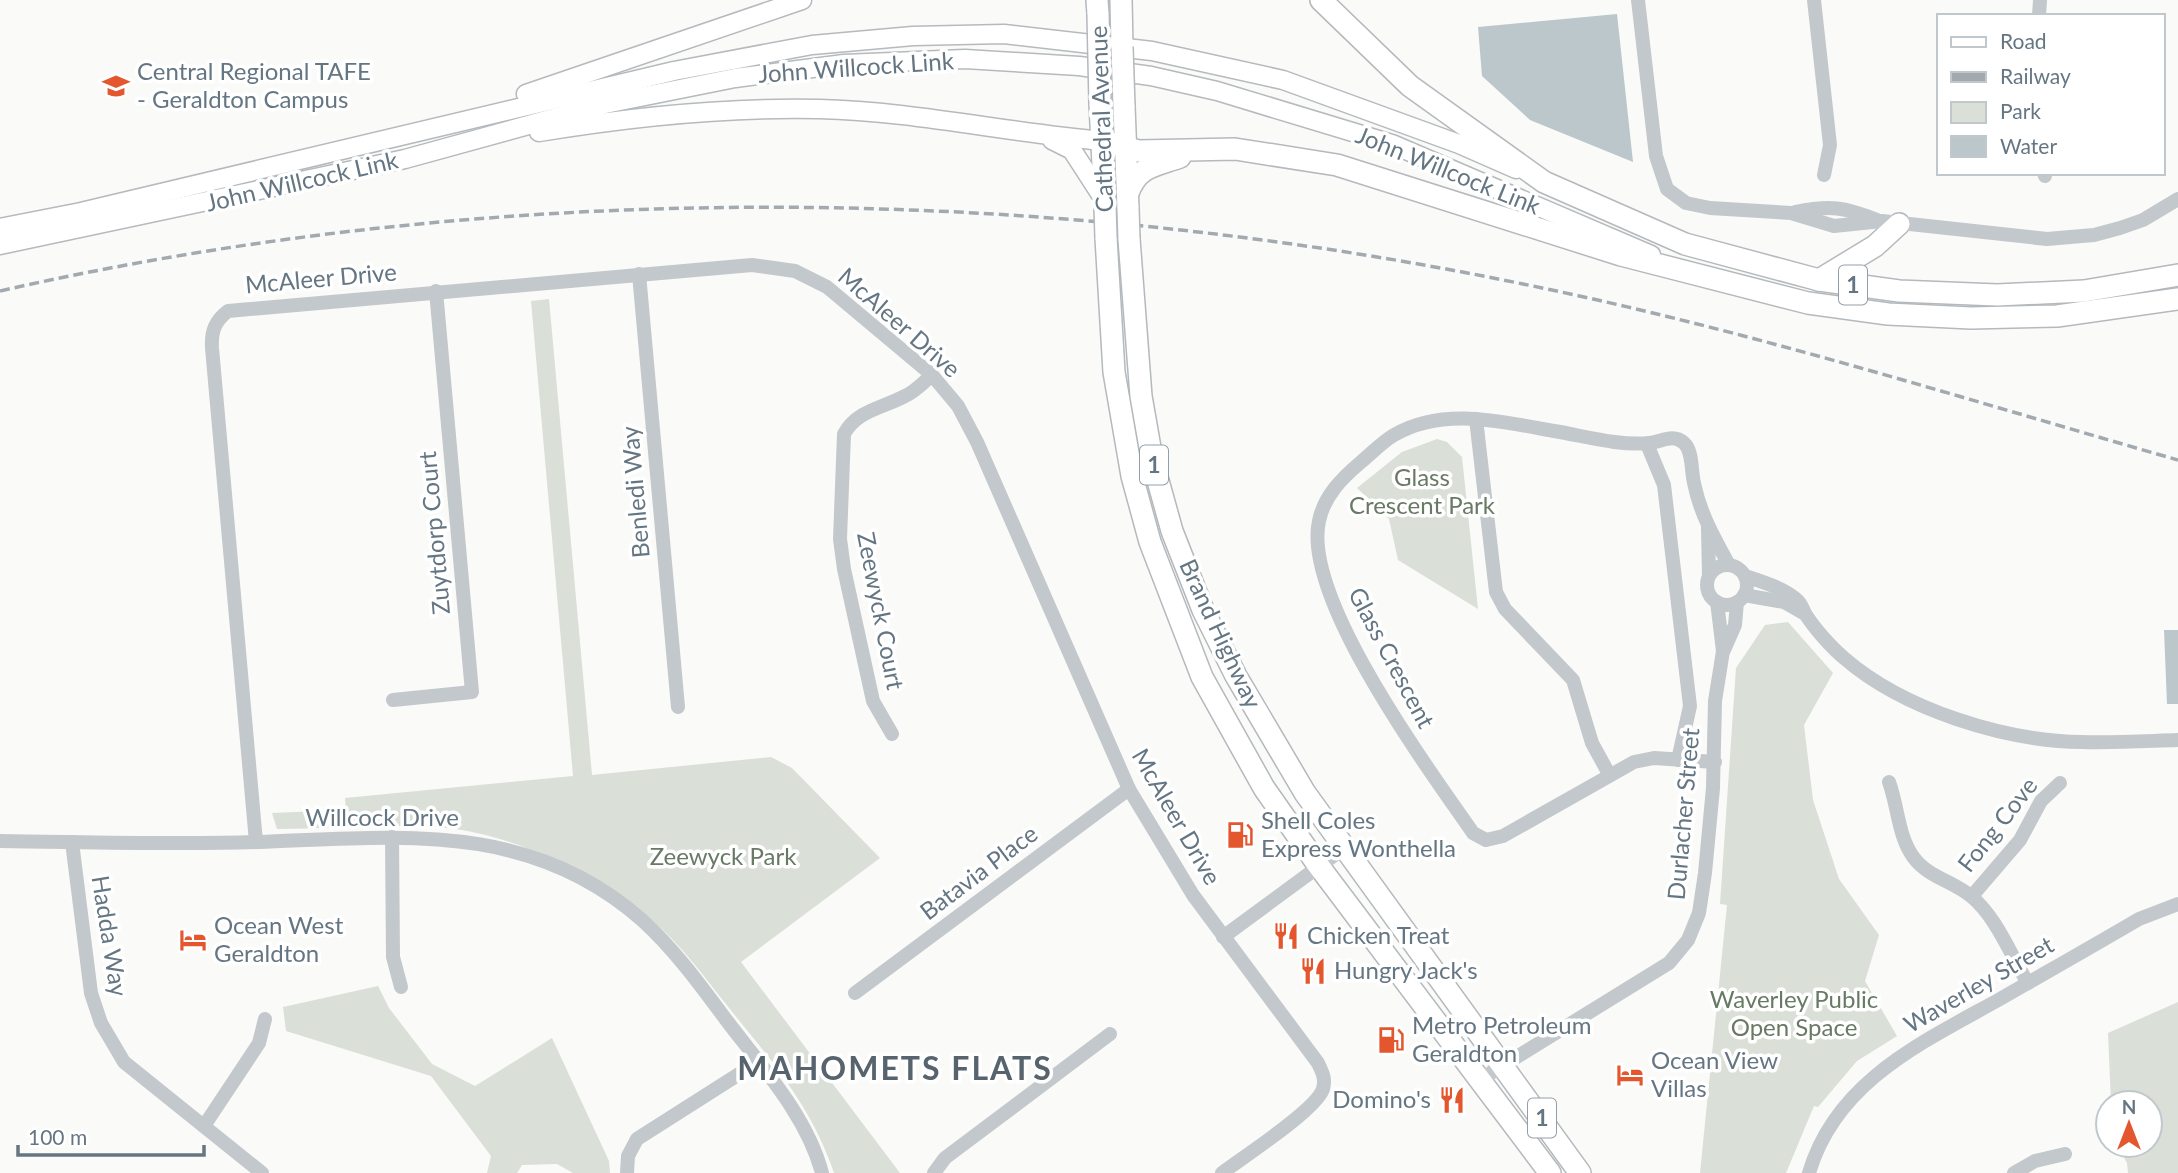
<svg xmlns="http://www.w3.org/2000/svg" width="2178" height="1173" font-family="Lato,sans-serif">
<rect width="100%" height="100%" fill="#fafaf8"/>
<g fill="#dadfd7">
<path d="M 549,299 L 592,775 L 771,757 L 792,768 L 880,858 L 741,962 L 900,1173 L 834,1173 C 813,1110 774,1063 733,1013 C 713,988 694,962 672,939 C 619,884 522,836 447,828 C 395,823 329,829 277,829 L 272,813 L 346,810 L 345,798 L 573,776 L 531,301 Z"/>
<polygon points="1437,439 1447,442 1462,457 1478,609 1398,560 1389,519 1357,488 1402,452"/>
<polygon points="1788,622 1833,673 1804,725 1813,800 1839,879 1879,935 1865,981 1897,1036 1857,1061 1818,1107 1814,1106 1786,1173 1700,1173 1727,905 1720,904 1736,668 1765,625"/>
<polygon points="378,986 389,1008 432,1064 475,1086 552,1038 609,1161 610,1173 573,1173 557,1164 522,1165 517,1173 487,1173 491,1156 431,1076 286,1031 283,1007"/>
<polygon points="2178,1002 2178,1173 2128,1173 2127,1163 2117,1145 2150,1145 2150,1103 2111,1103 2108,1033"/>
</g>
<g fill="#bbc7cb">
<polygon points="1617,14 1633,162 1530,120 1482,76 1478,27"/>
<polygon points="2164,630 2178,630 2178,704 2167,704"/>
</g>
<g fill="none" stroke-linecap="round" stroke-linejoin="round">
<defs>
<g id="major">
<polyline points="526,94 802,0"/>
<path d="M 539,132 C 630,117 726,107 819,109 C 914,111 1008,133 1103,141"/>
<polyline points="1052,140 1072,150 1105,201"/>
<polyline points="0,228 81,212 674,71 812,45 913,36 1004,34 1152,51 1283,80 1459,144 1516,169"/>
<polyline points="0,245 405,159 605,104 735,78 844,64 965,59 1079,66 1151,76 1217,91 1392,144 1651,255"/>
</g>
<g id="highway">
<polyline points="1097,0 1098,14"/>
<polyline points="1121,0 1122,47"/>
<polyline points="1321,0 1410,86 1544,182 1685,244 1819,280 1899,291 1997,295 2084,291 2178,275"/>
<polyline points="1100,104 1105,206"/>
<polyline points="1124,106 1128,208"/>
<polyline points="1103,141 1139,151 1235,149 1337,165 1621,255 1808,303 1888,314 1971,318 2057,316 2178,299"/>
<path d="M 1128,193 C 1138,166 1155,166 1180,157"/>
<polyline points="1106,238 1114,372 1132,476 1150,542 1202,677 1264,788 1318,865 1550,1173"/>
<polyline points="1129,239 1141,396 1152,459 1172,531 1203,610 1236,676 1305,793 1580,1173"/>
<polyline points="1819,280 1875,246 1899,224"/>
</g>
</defs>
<use href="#major" stroke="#b5babe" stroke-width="21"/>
<use href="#highway" stroke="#b4b9bd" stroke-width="24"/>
<g stroke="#c3c8cc" stroke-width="14">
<polyline points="1638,0 1656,156 1667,189 1686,203 1710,208 1791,213 1834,226 1882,221 2047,239 2094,235 2120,228 2143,220 2178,199"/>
<polyline points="1814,0 1830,145 1824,175"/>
<polyline points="2039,16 2040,0"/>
<polyline points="2044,173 2045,176"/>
<path d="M 1795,212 C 1831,205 1844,207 1877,220"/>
<polyline points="639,274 678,707"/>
<polyline points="1476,419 1496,592 1505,609 1573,680 1592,743 1609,774"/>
<polyline points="1647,444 1664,485 1690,706 1678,760"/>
<polyline points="1708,528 1709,576"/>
<circle cx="1727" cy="585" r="20"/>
<path d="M 1745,576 C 1763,582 1784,588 1798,601 C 1802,605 1803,610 1806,615 C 1815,629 1831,647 1844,658 C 1904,710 2005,741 2082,742 C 2114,743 2146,741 2178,740"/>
<polyline points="1744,595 1784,602 1805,614"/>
<polyline points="1724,650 1735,625 1737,602"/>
<polyline points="393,700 472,692 436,291"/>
<path d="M 892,734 L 873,701 L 844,569 L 840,539 L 844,434 C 857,410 883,408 905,396 C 915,392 924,382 932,375"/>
<path d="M 1715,762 L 1654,758 L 1634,762 L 1503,836 L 1486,840 L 1473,833 C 1428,768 1302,598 1319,521 C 1324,496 1342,478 1361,462 C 1372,453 1382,442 1394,435 C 1443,406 1503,422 1554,431 C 1585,436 1618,446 1649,443 C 1661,442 1673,433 1684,443 C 1693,451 1691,471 1694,483 C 1700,513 1714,538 1729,565"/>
<path d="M 1889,782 C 1898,806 1898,837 1914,858 C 1928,877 1955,882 1972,897 C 1997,918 2011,956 2028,983"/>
<polyline points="392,837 393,957 401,987"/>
<path d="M 0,841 C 87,842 173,845 259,842 C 398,837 529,820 642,920 C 675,950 701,986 727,1021 C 762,1067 807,1116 822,1173"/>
<polyline points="72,842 91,993 101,1023 124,1062 262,1173"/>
<path d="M 256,842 L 212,348 C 211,331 215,321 228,311 L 752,265 L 795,271 L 827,287 L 932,375 L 958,406 L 977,442 L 1129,789 L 1193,895 L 1318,1063 C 1322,1072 1326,1078 1323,1089 C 1316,1110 1243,1157 1222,1173"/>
<polyline points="1972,896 2020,840 2041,801 2060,783"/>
<polyline points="1223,937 1344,848"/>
<polyline points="855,993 1129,789"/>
<polyline points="1481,1079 1669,963 1688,940 1699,913 1705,873 1713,788 1715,701 1723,651 1717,602"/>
<polyline points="204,1126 259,1043 265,1019"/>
<polyline points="627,1173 628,1156 637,1139 758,1062"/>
<polyline points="934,1173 945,1158 1110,1034"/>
<path d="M 1809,1173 C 1836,1081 1923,1042 2000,999 C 2047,972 2093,946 2139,919 L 2178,904"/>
<polyline points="2014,1173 2035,1161 2065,1154"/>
</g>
<use href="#major" stroke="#fff" stroke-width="18"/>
<use href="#highway" stroke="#fff" stroke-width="21"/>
<path stroke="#a2aab0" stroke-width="3.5" stroke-dasharray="10 5" stroke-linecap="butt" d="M 0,291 C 494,179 1028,182 1523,284 C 1745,329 1961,398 2178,460"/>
<defs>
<g id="highway-bridge">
<polyline points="1098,14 1100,104"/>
<polyline points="1122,47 1124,106"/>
<polyline points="1105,206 1106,238"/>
<polyline points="1128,208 1129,239"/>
</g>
</defs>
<use href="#highway-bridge" stroke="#b4b9bd" stroke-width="24" stroke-linecap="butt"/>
<use href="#highway-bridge" stroke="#fff" stroke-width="21"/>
</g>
<defs>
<symbol id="university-bare" viewBox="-9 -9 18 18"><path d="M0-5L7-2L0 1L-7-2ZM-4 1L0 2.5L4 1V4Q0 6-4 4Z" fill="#e4572e" stroke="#fff" stroke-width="2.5" paint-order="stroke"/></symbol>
<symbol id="fuel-bare" viewBox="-9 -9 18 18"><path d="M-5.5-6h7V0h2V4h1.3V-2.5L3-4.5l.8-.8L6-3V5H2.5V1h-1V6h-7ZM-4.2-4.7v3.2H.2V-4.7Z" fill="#e4572e" stroke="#fff" stroke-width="2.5" paint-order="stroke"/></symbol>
<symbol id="restaurant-bare" viewBox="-9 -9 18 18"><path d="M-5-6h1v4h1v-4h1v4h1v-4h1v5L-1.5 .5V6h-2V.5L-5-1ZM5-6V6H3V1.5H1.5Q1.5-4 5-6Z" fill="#e4572e" stroke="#fff" stroke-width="2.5" paint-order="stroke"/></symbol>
<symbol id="hotel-bare" viewBox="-9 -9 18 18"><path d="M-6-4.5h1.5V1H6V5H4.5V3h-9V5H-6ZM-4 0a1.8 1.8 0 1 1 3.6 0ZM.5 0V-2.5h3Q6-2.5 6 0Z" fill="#e4572e" stroke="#fff" stroke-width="2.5" paint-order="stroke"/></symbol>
</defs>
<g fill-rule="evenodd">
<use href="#university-bare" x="97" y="67" width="38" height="38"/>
<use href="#fuel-bare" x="1221" y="816" width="38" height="38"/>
<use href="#restaurant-bare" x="1267" y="917" width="38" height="38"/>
<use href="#hotel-bare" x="174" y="921" width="38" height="38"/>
<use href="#restaurant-bare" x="1294" y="952" width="38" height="38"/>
<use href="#fuel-bare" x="1372" y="1021" width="38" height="38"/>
<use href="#hotel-bare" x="1611" y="1056" width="38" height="38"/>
<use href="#restaurant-bare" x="1433" y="1081" width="38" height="38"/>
</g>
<g text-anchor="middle" stroke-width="7" stroke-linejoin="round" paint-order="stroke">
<g fill="#fff" stroke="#939fa8" stroke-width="2">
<rect x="1839" y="265.5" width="28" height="39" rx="5"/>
<rect x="1140" y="445.5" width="28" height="39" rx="5"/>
<rect x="1528" y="1098.5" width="28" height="39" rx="5"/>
</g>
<g font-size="23" font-weight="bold" fill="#657683">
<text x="1853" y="293">1</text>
<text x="1154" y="473">1</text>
<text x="1542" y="1126">1</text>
</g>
<g font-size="24" fill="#657683" stroke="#fff">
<text transform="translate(856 68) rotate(-4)" y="8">John Willcock Link</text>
<text transform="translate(1102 119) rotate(-92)" y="8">Cathedral Avenue</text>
<text transform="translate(1448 171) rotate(22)" y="8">John Willcock Link</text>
<text transform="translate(302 182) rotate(-13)" y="8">John Willcock Link</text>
<text transform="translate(321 279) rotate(-5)" y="8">McAleer Drive</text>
<text transform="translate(899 323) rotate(41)" y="8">McAleer Drive</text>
<text transform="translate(636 492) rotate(-95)" y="8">Benledi Way</text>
<text transform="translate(435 533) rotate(-95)" y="8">Zuytdorp Court</text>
<text transform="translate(880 611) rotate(79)" y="8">Zeewyck Court</text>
<text transform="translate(1220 634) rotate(65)" y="8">Brand Highway</text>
<text transform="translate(1391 658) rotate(62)" y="8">Glass Crescent</text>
<text transform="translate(1684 814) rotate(-85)" y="8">Durlacher Street</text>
<text transform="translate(1176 817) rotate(60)" y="8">McAleer Drive</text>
<text x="382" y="826">Willcock Drive</text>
<text transform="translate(1998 825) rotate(-52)" y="8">Fong Cove</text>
<text transform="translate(979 873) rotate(-37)" y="8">Batavia Place</text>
<text transform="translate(109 936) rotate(81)" y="8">Hadda Way</text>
<text transform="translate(1979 985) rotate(-30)" y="8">Waverley Street</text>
</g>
<g font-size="24" fill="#657683" stroke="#fff" text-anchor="start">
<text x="137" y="80">Central Regional TAFE<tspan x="137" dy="28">- Geraldton Campus</tspan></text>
<text x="1261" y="829">Shell Coles<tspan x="1261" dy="28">Express Wonthella</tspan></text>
<text x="214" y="934">Ocean West<tspan x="214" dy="28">Geraldton</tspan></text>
<text x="1307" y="944">Chicken Treat</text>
<text x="1334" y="979">Hungry Jack's</text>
<text x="1412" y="1034">Metro Petroleum<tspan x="1412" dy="28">Geraldton</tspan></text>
<text x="1651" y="1069">Ocean View<tspan x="1651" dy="28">Villas</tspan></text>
<text x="1431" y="1108" text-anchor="end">Domino's</text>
</g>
<g font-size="24" fill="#687a64" stroke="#fff">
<text x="1422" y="486">Glass<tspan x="1422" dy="28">Crescent Park</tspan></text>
<text x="723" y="865">Zeewyck Park</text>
<text x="1794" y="1008">Waverley Public<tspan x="1794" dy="28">Open Space</tspan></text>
</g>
<g font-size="32" font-weight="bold" letter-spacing="2" fill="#57646e" stroke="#fff">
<text x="895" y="1080">MAHOMETS FLATS</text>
</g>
</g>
<rect x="1937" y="14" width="228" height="161" fill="#ffffff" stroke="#c1c8cd" stroke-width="2"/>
<rect x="1951" y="37" width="35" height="10" fill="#ffffff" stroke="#c1c8cd" stroke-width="2"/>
<text x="2000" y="49" font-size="21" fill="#657683">Road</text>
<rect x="1951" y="72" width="35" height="10" fill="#a2aab0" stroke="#c1c8cd" stroke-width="2"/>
<text x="2000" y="84" font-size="21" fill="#657683">Railway</text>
<rect x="1951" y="102" width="35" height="21" fill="#dadfd7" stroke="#c1c8cd" stroke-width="2"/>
<text x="2000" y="119" font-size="21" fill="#657683">Park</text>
<rect x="1951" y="136" width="35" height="21" fill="#bbc7cb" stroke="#c1c8cd" stroke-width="2"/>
<text x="2000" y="154" font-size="21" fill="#657683">Water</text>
<g transform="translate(2129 1124)"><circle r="33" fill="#ffffff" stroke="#c1c8cd" stroke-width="2"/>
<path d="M0-5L12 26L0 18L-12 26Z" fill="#e4572e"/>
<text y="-10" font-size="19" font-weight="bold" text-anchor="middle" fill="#657683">N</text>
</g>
<path d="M18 1145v10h186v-10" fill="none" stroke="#657683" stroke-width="3.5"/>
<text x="28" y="1145" font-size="21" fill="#657683" stroke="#ffffff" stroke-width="5" paint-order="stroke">100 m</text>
</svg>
